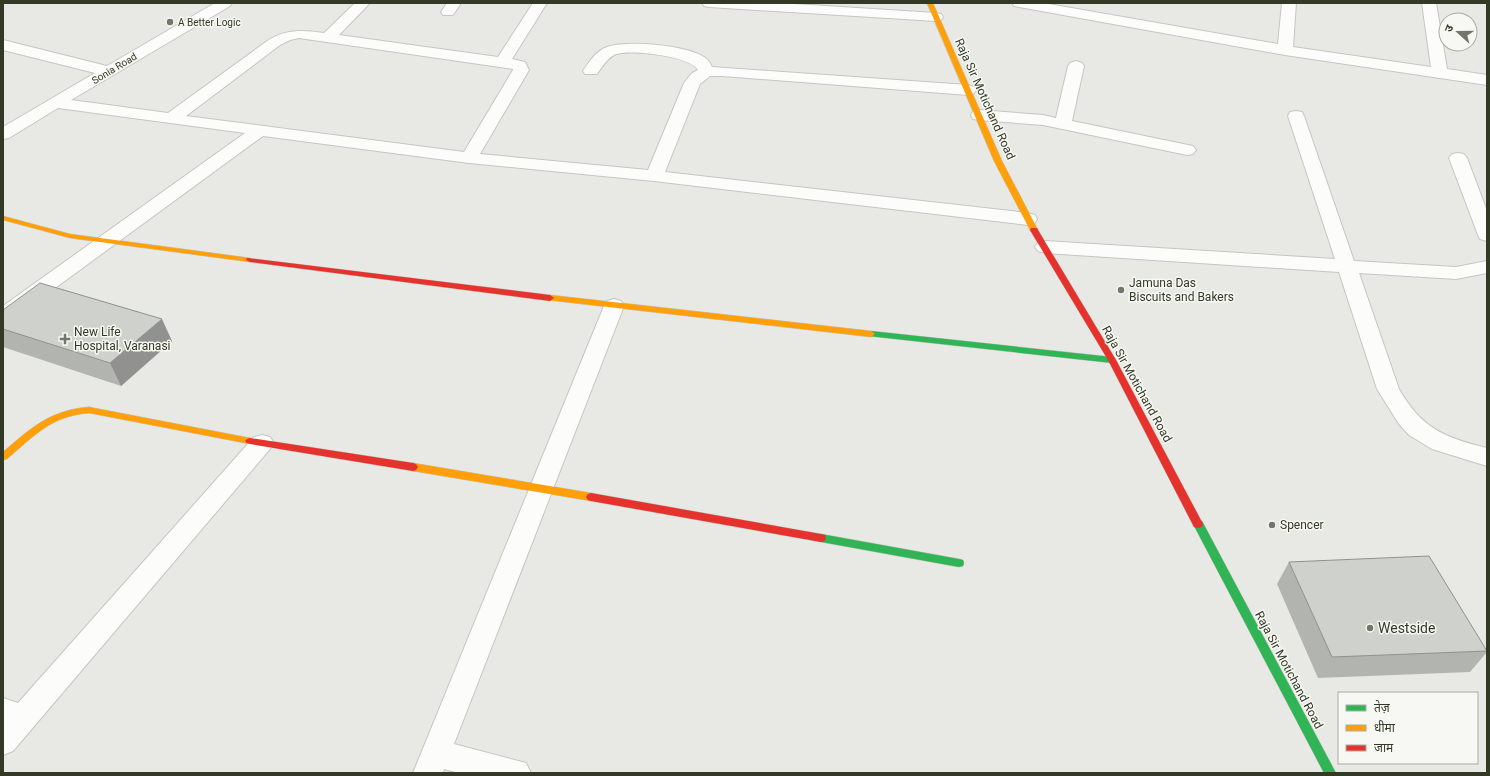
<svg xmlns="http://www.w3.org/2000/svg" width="1490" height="776" font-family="Roboto,'Noto Sans Devanagari',sans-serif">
<rect width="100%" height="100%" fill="#e8e9e5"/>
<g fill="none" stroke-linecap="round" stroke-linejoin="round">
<defs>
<g id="street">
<path d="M 215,3 L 232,3 L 230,6 L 71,100 L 168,113 L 270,39 C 288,29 303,30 324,33 L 355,3 L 370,3 L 339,35 L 498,57 L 533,3 L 547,3 L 512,59 L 525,62 L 529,70 L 480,154 L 648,170 L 684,83 L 692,73 L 698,70 C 691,56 631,49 616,54 C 607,58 602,67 597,74 L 585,74 L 583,71 C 589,62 596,51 607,47 C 627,40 686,45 704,57 C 708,59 710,63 712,67 L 968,85 L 974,87 L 976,90 L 974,93 L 968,95 L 722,76 L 710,76 L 700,84 L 665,172 L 1028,213 L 1035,215 L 1037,219 L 1035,223 L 1028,225 L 654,181 L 469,163 L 263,136 L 10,321 L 3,323 L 3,306 L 245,133 L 58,108 L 9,138 L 3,139 L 3,127 L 95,73 L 3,50 L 3,40 L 107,66 ZM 299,38 L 513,69 L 513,70 L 464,152 L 186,116 L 280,45 L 290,40 Z"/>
<polygon points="447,3 461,3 453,15 443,15 441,12"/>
<polygon points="702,3 779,3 936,13 941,14 943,17 941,20 936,21 709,7 704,6"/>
<polygon points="1012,3 1043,3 1278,44 1282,3 1296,3 1293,47 1431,67 1422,3 1436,3 1447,69 1487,75 1487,85 1285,55 1019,7 1014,6"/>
<polygon points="1076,61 1082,63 1084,66 1072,121 1193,146 1196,150 1193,154 1187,155 1043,125 979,120 973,119 971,115 973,111 979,110 1043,115 1056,118 1068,66 1070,63"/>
<path d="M 1296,111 L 1302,112 L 1304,116 L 1354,261 L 1456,267 L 1487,261 L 1487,273 L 1456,279 L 1359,273 L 1399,389 C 1421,428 1445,438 1487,448 L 1487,466 L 1432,449 L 1409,435 L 1399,424 L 1377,389 L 1339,272 L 1045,253 L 1038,251 L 1035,247 L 1038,243 L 1045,241 L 1335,259 L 1288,116 L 1290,112 Z"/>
<polygon points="1458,153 1464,154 1467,158 1487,211 1487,241 1480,239 1478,235 1449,158 1452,154"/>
<polygon points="614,299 621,301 624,306 454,744 526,763 531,773 459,773 444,769 443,773 413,773 604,306 607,301"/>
<polygon points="262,435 270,437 274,443 270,449 13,751 3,755 3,698 18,703 254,437"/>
</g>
<g id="fast">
<polygon points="871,331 1112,357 1116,360 1112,363 868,336 867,334"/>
<polygon points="1198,520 1202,521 1336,773 1324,773 1193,524 1194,521"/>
<polygon points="821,534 959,559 963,560 964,563 963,566 959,567 821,542 817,541 816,538 817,535"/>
</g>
<g id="slow">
<polygon points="927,3 933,3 1002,161 1038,230 1037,232 1031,232 1030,230 994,161"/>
<polygon points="3,216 70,234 250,258 254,260 250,262 70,238 3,220"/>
<polygon points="550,295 871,331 875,334 871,337 547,300 546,298"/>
<path d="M 89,407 L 250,438 L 253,439 L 255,441 L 253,443 L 250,444 L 89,413 C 51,416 34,436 7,459 L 3,460 L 3,452 C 31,428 50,410 89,407 Z"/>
<polygon points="413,463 591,493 594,494 596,497 594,500 591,501 413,471 410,470 408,467 410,464"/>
</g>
<g id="jam">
<polygon points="1031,228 1037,228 1038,230 1116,360 1203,524 1202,527 1198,528 1194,527 1108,360 1030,230"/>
<polygon points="247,258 550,295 554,298 550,301 250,262 246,260"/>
<polygon points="250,438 413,463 416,464 418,467 416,470 413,471 250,444 247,443 245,441 247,439"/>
<polygon points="591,493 821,534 825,535 826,538 825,541 821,542 591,501 588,500 586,497 588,494"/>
</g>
</defs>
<use href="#street" stroke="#c5c6c2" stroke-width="2"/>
<use href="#fast" stroke="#c3c5bf" stroke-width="1"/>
<use href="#slow" stroke="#c3c5bf" stroke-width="1"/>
<use href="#jam" stroke="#c3c5bf" stroke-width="1"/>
<use href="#street" fill="#fcfcfb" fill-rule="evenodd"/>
<use href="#fast" fill="#30b455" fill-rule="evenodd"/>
<use href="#slow" fill="#ff9f0a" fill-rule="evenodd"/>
<use href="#jam" fill="#e5322d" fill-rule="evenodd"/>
</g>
<g fill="#b2b4af">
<polygon points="3,310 172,341 121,386 3,347"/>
<polygon points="1289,562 1487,650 1487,652 1470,672 1318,678 1277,584"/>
</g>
<polygon fill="#91928f" points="162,319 172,341 121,386 110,363"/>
<g fill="#cfd1cc" stroke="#91928f">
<polygon points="40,283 162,319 110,363 3,329 3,310"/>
<polygon points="1429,556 1487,651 1332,657 1289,562"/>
</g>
<g fill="#727768" stroke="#f7f8f3" stroke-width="1.5">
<circle cx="170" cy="22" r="4"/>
<circle cx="1121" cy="290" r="4"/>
<path d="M63 333h4v4h4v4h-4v4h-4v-4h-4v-4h4z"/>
<circle cx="1272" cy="525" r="4"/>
<circle cx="1370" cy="628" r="4"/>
</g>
<g text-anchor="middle" stroke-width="3" stroke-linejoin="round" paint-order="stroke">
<g font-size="10" fill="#323a25" stroke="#f7f8f3" text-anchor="start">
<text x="178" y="26">A Better Logic</text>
</g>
<g font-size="10" fill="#323a25" stroke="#f7f8f3">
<text transform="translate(114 68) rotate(-31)" y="4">Sonia Road</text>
</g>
<g font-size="12" fill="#323a25" stroke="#f7f8f3">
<text transform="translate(985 99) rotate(66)" y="4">Raja Sir Motichand Road</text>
<text transform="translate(1137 384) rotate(61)" y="4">Raja Sir Motichand Road</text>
<text transform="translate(1289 670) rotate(62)" y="4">Raja Sir Motichand Road</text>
</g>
<g font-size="12" fill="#323a25" stroke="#f7f8f3" text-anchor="start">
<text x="1129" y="287">Jamuna Das<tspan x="1129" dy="14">Biscuits and Bakers</tspan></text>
<text x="74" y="336">New Life<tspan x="74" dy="14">Hospital, Varanasi</tspan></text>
<text x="1280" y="529">Spencer</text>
</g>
<g font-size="14" fill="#323a25" stroke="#f7f8f3" text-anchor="start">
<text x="1378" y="633">Westside</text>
</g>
</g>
<rect width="1490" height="776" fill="none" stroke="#323a25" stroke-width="8"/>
<rect x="1338" y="692" width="140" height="72" fill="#f7f8f3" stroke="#a8aca1"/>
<rect x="1346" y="705" width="20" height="6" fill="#30b455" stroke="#a8aca1"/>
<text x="1374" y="712" font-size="12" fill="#323a25">तेज़</text>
<rect x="1346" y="725" width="20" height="6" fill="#ff9f0a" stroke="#a8aca1"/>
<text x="1374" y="732" font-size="12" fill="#323a25">धीमा</text>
<rect x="1346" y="745" width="20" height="6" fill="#e5322d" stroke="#a8aca1"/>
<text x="1374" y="752" font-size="12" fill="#323a25">जाम</text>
<g transform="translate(1458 32) rotate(291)"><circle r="19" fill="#f7f8f3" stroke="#a8aca1"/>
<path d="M0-3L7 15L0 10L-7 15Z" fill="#727768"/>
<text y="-6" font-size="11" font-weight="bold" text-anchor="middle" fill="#323a25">उ</text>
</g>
</svg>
